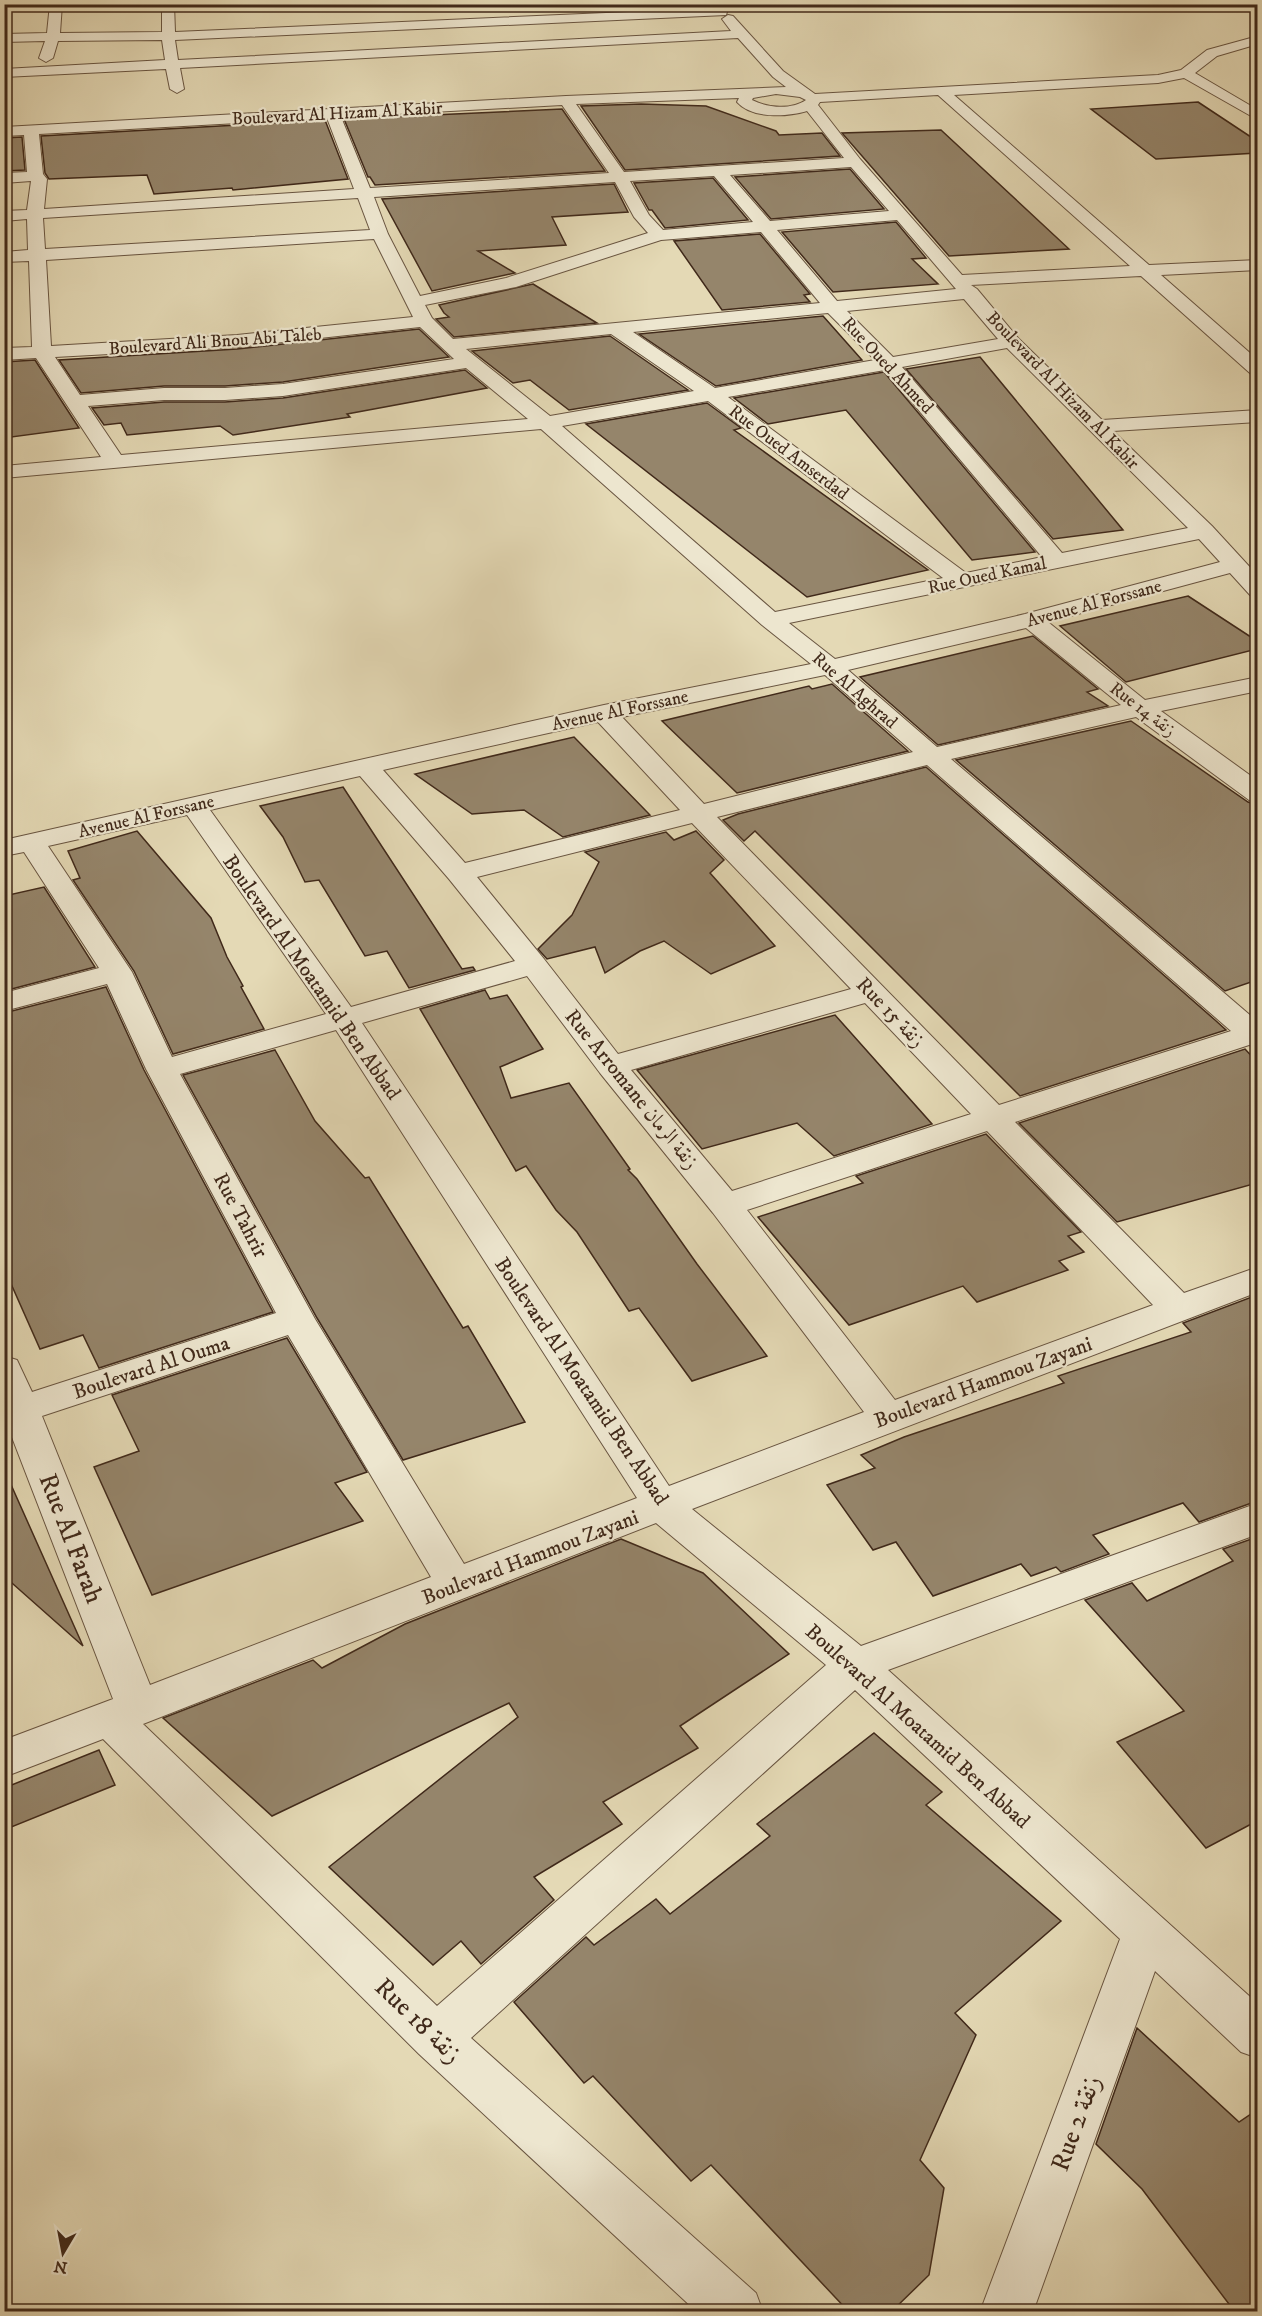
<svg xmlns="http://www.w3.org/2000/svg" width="1262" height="2316" font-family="'IM FELL DW Pica',Amiri,serif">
<rect width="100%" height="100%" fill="#e4d9b5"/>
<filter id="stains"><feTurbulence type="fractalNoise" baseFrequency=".00333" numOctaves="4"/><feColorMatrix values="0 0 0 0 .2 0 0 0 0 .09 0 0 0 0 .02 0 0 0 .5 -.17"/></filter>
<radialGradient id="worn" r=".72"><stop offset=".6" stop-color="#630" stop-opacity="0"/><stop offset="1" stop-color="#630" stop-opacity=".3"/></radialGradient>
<g fill="#95856b" stroke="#40291a" stroke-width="1.5">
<polygon points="1198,102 1257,141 1257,153 1156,159 1091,109"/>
<polygon points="641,104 706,106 776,131 779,135 822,133 840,156 625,170 581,106"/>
<polygon points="562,109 605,171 375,185 370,177 368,177 344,119"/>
<polygon points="325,120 348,179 233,190 232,188 154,194 147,175 49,179 45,173 41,136"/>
<polygon points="941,130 1069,249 949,256 842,133"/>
<polygon points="22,137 25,170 4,171 4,138"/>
<polygon points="850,169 884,209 771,219 735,177"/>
<polygon points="713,178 748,220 665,228 652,210 649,210 634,183"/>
<polygon points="614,184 628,212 552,217 566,245 478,251 515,273 432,291 382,199"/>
<polygon points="896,222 926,258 912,259 938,284 833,292 782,232"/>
<polygon points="760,234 810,294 804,295 810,302 722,310 674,241"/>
<polygon points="533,284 597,323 454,337 436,319 449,317 444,313 439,305"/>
<polygon points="823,316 862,360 716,386 639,334"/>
<polygon points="419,329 449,357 283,382 225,386 164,386 81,393 59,360 237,349"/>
<polygon points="610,336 688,390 569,410 530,380 513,383 472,351"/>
<polygon points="980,357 1123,530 1053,539 906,369"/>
<polygon points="35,360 79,428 4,438 4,362"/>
<polygon points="465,370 487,388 347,414 350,417 233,435 220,426 127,435 121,423 104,425 92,408 164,402 225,402 283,398"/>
<polygon points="884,372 1035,552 972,560 846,410 768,424 734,398"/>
<polygon points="707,403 741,428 734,430 928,570 807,597 586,424"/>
<polygon points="1188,596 1257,641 1257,649 1126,682 1060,626"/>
<polygon points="1033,636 1098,689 1087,692 1108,706 938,745 860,677"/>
<polygon points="832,684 908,751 737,793 662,721 809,686 812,689"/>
<polygon points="1131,721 1248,802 1257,805 1257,980 1225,991 956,760"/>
<polygon points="574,737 650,815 563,837 524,810 472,814 415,774"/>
<polygon points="926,767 1215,1020 1226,1030 1020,1096 755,831 744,841 723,820 738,814"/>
<polygon points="343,787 462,969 473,967 475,970 409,988 387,951 365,956 319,880 305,882 283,837 260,806"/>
<polygon points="137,831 211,918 227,957 243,986 241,987 264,1029 173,1054 134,971 73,880 80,878 68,851"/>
<polygon points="696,831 724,860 710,873 775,946 711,974 664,941 640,951 605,973 595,947 547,959 538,949 572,915 599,862 585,852 666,832 674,840"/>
<polygon points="44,887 95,967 4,991 4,896"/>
<polygon points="106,987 144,1070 273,1312 99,1368 83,1335 40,1349 4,1268 4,1013"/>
<polygon points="485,990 490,999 507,995 543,1049 500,1067 511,1098 569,1083 630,1169 628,1170 637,1179 697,1264 767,1356 692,1381 639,1308 629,1311 577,1232 556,1210 526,1166 516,1171 420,1009"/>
<polygon points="835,1015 932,1124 834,1156 797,1123 702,1149 637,1070"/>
<polygon points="1245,1049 1257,1062 1257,1183 1117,1222 1019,1123"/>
<polygon points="275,1050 315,1121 365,1178 369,1177 463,1328 468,1326 525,1422 403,1460 317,1318 183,1075"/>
<polygon points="986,1134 1081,1232 1068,1236 1084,1252 1059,1261 1068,1270 977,1302 963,1286 849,1325 758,1217 863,1183 856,1176"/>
<polygon points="1257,1295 1257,1501 1199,1522 1183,1503 1093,1535 1109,1554 1061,1572 1056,1567 1031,1576 1021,1564 933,1596 896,1542 873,1550 827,1485 875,1468 861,1455 904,1437 1064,1383 1058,1376 1191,1332 1183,1323"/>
<polygon points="287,1338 367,1472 335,1483 363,1521 152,1595 94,1467 139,1451 112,1395"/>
<polygon points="4,1469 83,1646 4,1576"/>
<polygon points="1257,1537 1257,1821 1206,1848 1117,1742 1184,1711 1085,1600 1132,1583 1147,1601 1233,1561 1223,1549"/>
<polygon points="621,1539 703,1573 789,1654 680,1726 698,1748 603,1802 622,1824 534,1877 554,1900 481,1964 461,1941 433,1965 329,1867 518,1717 509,1703 272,1816 163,1718 313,1660 322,1668 405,1624"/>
<polygon points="874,1733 942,1792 926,1805 1061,1921 955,2013 976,2035 920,2160 944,2188 929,2275 891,2312 849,2312 711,2165 691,2181 593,2076 584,2083 514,2002 586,1937 594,1945 656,1899 670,1914 770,1836 757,1824"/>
<polygon points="99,1750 115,1785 4,1830 4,1788"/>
<polygon points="1137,2028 1239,2122 1257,2110 1257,2312 1235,2312 1142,2189 1096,2144"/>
</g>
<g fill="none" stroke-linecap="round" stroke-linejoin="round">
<defs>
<path id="minor" d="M 50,4 L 62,4 L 60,33 L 162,32 L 162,4 L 174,4 L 175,32 L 721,8 L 727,12 L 726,15 L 175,40 L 178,60 L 731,31 L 722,19 L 728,15 L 733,16 L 783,71 L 815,94 L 1158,75 L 1181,70 L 1207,50 L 1258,36 L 1258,44 L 1217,56 L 1195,73 L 1258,110 L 1258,120 L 1184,78 L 1158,83 L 954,95 L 1149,265 L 1258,260 L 1258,270 L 1161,275 L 1258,360 L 1258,376 L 1251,374 L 1141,276 L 971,285 L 977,289 L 1018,338 L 1102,420 L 1258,410 L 1258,422 L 1113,431 L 1212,526 L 1258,576 L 1258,597 L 1250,595 L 1230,573 L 1048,622 L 1145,700 L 1258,677 L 1258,691 L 1161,711 L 1258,781 L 1258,802 L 1249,800 L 1136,717 L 951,759 L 1258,1022 L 1258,1047 L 1249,1045 L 1015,1122 L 1184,1293 L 1258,1267 L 1258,1292 L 692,1509 L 861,1646 L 1258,1503 L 1258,1534 L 888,1670 L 1258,2004 L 1258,2058 L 1241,2052 L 1155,1971 L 1033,2312 L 980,2312 L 1120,1939 L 855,1690 L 471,2038 L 756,2293 L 763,2312 L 697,2312 L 419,2054 L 103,1739 L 4,1777 L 4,1740 L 113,1699 L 8,1427 L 4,1428 L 4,1356 L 17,1360 L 32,1392 L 276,1313 L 146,1069 L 107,984 L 4,1011 L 4,993 L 99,968 L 24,852 L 4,856 L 4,840 L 604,705 L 811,664 L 762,625 L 541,429 L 4,478 L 4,466 L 101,457 L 36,358 L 4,360 L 4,348 L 32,347 L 29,261 L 4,262 L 4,252 L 28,250 L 27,219 L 4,221 L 4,211 L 27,210 L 31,181 L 4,183 L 4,173 L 27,172 L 24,135 L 4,136 L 4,127 L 566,96 L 786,87 L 773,77 L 738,38 L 180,68 L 184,89 L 177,93 L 170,89 L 166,69 L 4,77 L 4,69 L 165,60 L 162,40 L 58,41 L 53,58 L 46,62 L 39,58 L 45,41 L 4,42 L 4,34 L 47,33 ZM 776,94 L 800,97 L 806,100 C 791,110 768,108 752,100 L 753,98 ZM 938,95 L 1130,266 L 962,275 L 860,159 L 818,105 L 820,102 ZM 739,98 L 737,102 C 752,119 787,117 807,111 L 844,158 L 624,172 L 576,104 ZM 562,105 L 609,173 L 370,188 L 341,117 ZM 327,118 L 354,189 L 44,209 L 47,179 L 43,174 L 39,134 ZM 851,167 L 889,211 L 770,221 L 730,175 ZM 714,176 L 753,222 L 663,230 L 649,215 L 630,181 ZM 615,182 L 634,217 L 648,233 L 506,278 L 420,296 L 388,234 L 374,197 ZM 358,198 L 370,230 L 45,249 L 43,218 ZM 897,220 L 956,289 L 837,301 L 777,230 ZM 761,232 L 820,303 L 453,339 L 432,318 L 425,305 L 516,287 L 661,240 ZM 374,239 L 413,317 L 237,335 L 51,346 L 46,260 ZM 964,299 L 998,339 L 893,357 L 847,311 ZM 828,313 L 875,360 L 715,388 L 633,332 ZM 420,327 L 454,359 L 283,384 L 225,388 L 164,388 L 80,395 L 55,357 L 237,347 ZM 611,334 L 694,391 L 550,416 L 466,349 ZM 1007,348 L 1188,528 L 1062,553 L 902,367 ZM 466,368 L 528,419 L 121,455 L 88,406 L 164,400 L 225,400 L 283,396 ZM 885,370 L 1042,557 L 966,573 L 728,397 ZM 708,401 L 943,578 L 775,612 L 562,426 ZM 1199,539 L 1220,562 L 1025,614 L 835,659 L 789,623 ZM 1026,628 L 1121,705 L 937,747 L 848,670 ZM 825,675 L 913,752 L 704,804 L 622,717 ZM 598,722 L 680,810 L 465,863 L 383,770 ZM 927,765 L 1231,1031 L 999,1105 L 717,817 ZM 360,776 L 449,879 L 515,961 L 351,1007 L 210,810 ZM 187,815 L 326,1014 L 172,1057 L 132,972 L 48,846 ZM 692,823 L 851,989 L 618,1054 L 544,959 L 477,877 ZM 527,976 L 600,1073 L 713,1213 L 864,1412 L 669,1486 L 362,1023 ZM 865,1003 L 971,1114 L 732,1191 L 631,1070 ZM 336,1030 L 637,1498 L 464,1564 L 315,1319 L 180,1074 ZM 987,1131 L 1153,1305 L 895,1400 L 747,1210 ZM 288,1335 L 431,1577 L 150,1685 L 42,1416 ZM 656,1523 L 826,1665 L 437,2006 L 143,1724 Z"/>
</defs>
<use href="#minor" stroke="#695541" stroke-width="2"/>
<use href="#minor" fill="#ede6cf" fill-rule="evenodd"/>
</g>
<g text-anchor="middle" stroke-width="4.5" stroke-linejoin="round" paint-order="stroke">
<g font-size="18" fill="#40291a" stroke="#ede6cf">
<text transform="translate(337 113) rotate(-3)" y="6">Boulevard Al Hizam Al Kabir</text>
<text transform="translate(215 341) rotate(-4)" y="6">Boulevard Ali Bnou Abi Taleb</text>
<text transform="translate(888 365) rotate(47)" y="6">Rue Oued Ahmed</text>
<text transform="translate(1063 390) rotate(46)" y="6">Boulevard Al Hizam Al Kabir</text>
<text transform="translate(789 452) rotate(37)" y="6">Rue Oued Amserdad</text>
<text transform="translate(987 575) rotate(-12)" y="6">Rue Oued Kamal</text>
<text transform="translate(1094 603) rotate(-15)" y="6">Avenue Al Forssane</text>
<text transform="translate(855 690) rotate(41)" y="6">Rue Al Aghrad</text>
<text transform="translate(1143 709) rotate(37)" y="6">Rue 14 زنقة</text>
<text transform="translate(620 710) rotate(-12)" y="6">Avenue Al Forssane</text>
<text transform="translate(146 816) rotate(-13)" y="6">Avenue Al Forssane</text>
</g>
<g font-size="21" fill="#40291a" stroke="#ede6cf">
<text transform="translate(312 977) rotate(55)" y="7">Boulevard Al Moatamid Ben Abbad</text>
<text transform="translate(891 1012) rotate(46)" y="7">Rue 15 زنقة</text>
<text transform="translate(632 1089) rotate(51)" y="7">Rue Arromane زنقة الرمان</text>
<text transform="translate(241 1215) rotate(62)" y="7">Rue Tahrir</text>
<text transform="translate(151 1367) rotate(-18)" y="7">Boulevard Al Ouma</text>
<text transform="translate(582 1381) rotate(56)" y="7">Boulevard Al Moatamid Ben Abbad</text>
<text transform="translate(983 1382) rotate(-20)" y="7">Boulevard Hammou Zayani</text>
<text transform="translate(530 1557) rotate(-21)" y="7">Boulevard Hammou Zayani</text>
<text transform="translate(918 1726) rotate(42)" y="7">Boulevard Al Moatamid Ben Abbad</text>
</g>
<g font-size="26" fill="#40291a" stroke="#ede6cf">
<text transform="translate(72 1538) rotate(69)" y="9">Rue Al Farah</text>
<text transform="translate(419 2020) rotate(44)" y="9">Rue 18 زنقة</text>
<text transform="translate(1075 2123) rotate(-70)" y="9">Rue 2 زنقة</text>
</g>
</g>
<rect width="1262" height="2316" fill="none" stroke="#e4d9b5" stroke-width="24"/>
<rect x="6" y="6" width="1250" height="2304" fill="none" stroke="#40291a" stroke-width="3"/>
<rect x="12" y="12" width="1238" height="2292" fill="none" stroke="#40291a" stroke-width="1.5"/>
<g transform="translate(63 2253) rotate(190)" stroke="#ede6cf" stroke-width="4.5" paint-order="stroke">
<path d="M0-4.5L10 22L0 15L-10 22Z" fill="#40291a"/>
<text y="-9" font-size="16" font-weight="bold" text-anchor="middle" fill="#40291a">N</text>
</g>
<rect width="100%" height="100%" filter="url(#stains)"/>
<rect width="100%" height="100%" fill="url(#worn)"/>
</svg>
